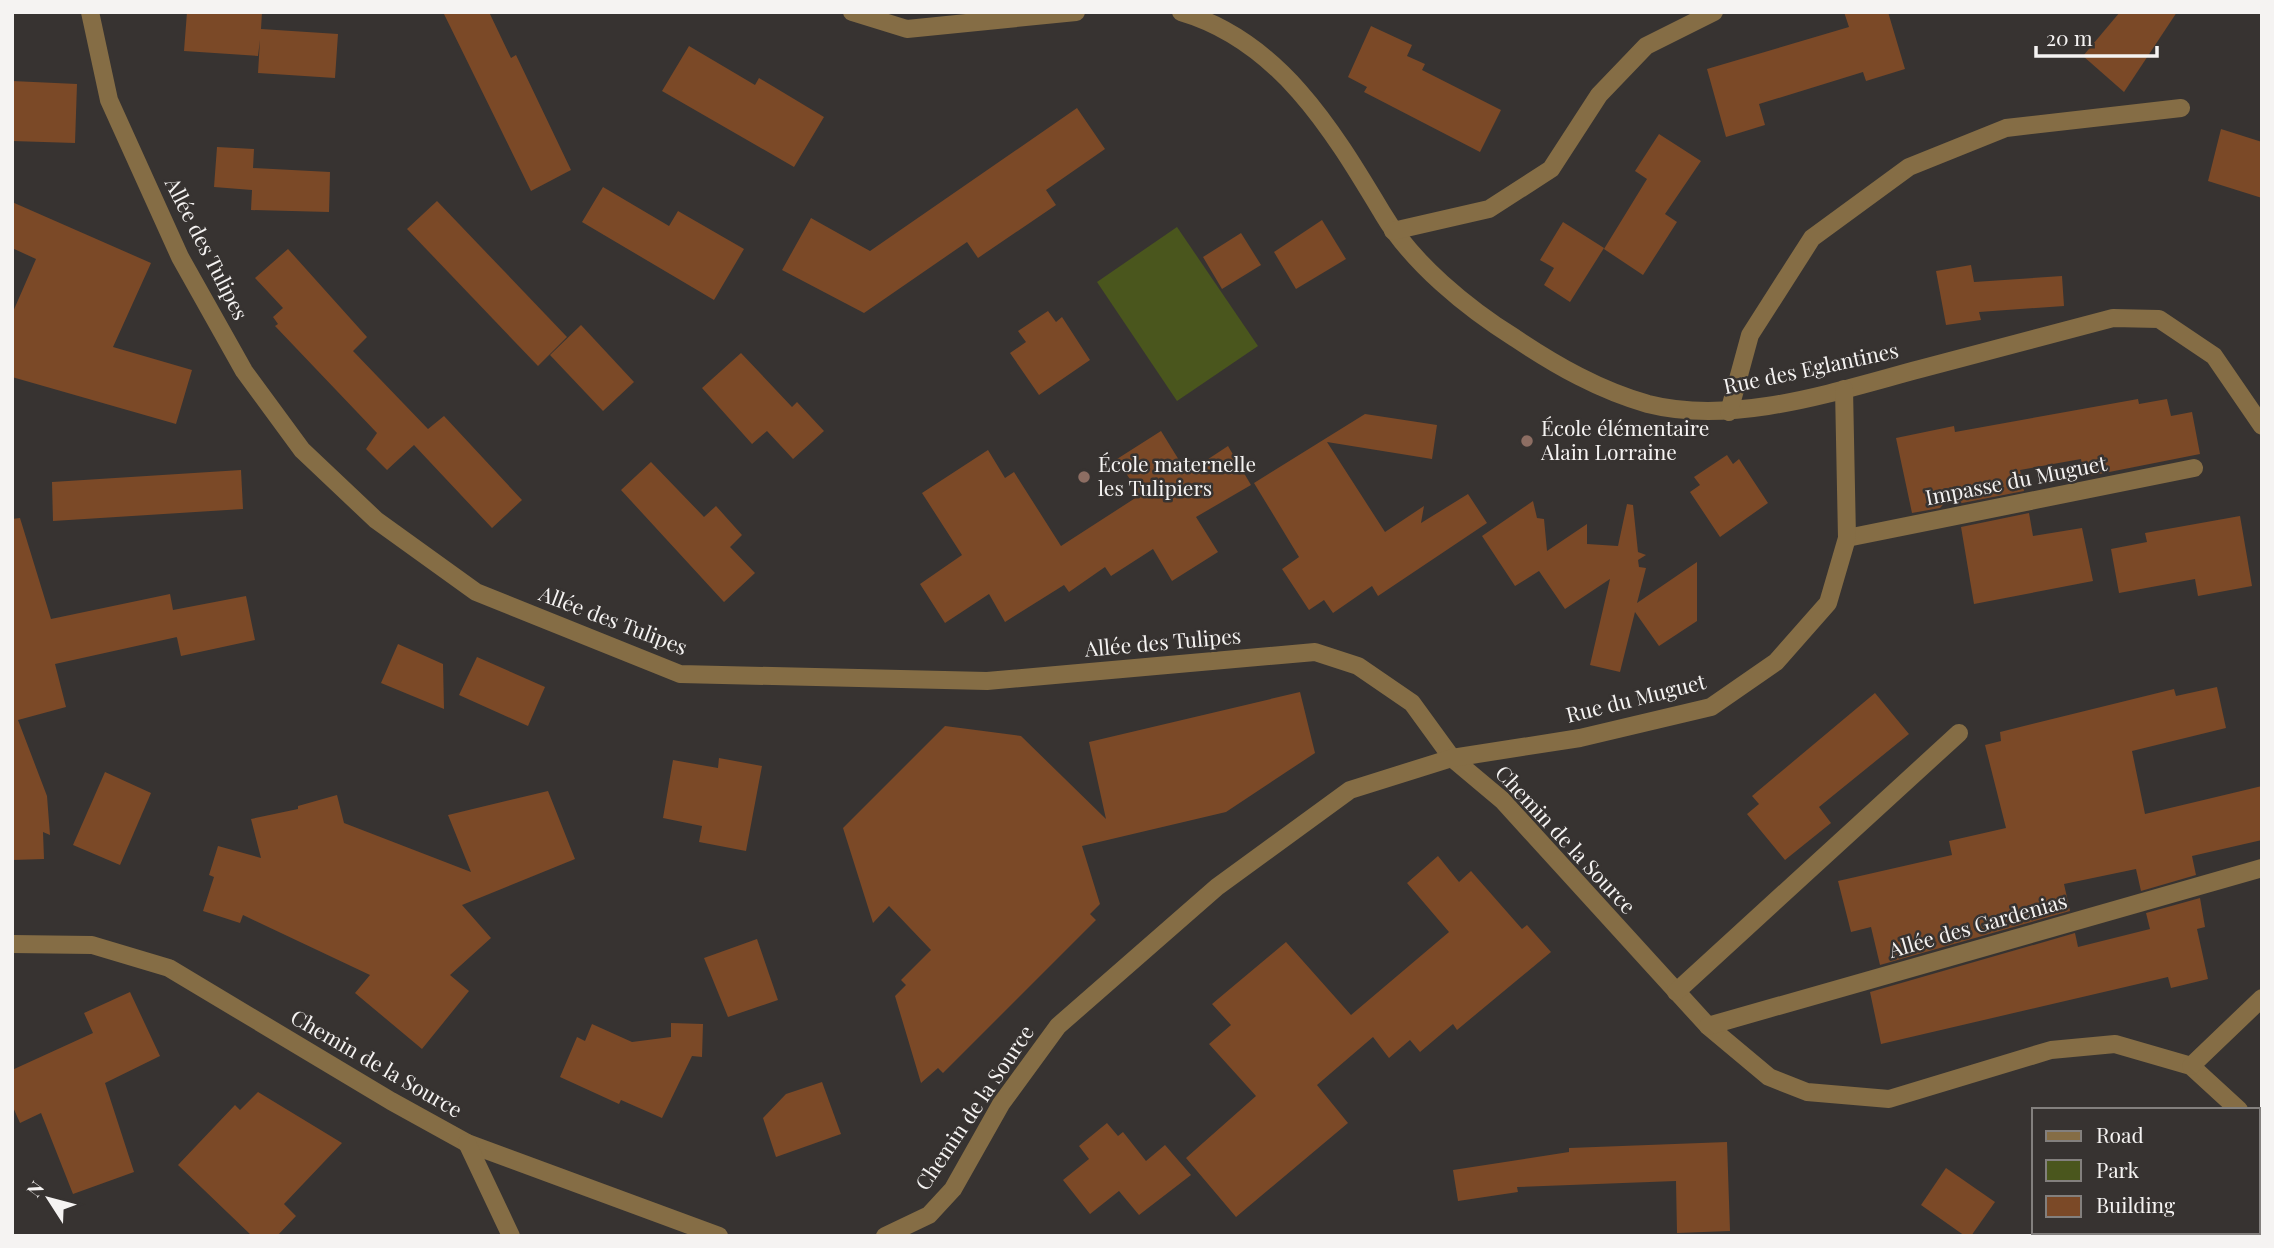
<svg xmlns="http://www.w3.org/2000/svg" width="2274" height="1248" font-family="'Playfair Display',serif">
<rect width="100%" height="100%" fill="#373331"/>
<polygon fill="#4a561d" points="1177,227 1258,346 1177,401 1097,282"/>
<g fill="#7b4927">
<polygon points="187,12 262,12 261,29 338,34 335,78 258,73 260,40 258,56 184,51"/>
<polygon points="443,12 489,12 511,58 516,55 571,170 531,191"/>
<polygon points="1844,12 1888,12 1905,69 1866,81 1863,72 1759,104 1765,125 1726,137 1707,69 1849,27"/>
<polygon points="2120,12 2177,12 2124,92 2083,56"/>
<polygon points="1371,26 1412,45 1407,56 1425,64 1422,70 1501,110 1480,152 1364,92 1367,87 1348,77"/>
<polygon points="689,46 755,85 759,78 824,117 794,167 662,91"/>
<polygon points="12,81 77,84 75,143 12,141"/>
<polygon points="1077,108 1105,149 1046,190 1056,205 978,258 967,242 864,313 782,270 811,218 870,251"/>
<polygon points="2221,129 2262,142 2262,198 2208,181"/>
<polygon points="1659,134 1701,161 1665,214 1677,222 1643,275 1604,249 1647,179 1635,171"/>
<polygon points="217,147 254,149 253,168 330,172 329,212 251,210 252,190 214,187"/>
<polygon points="603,187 669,226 678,211 744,249 714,300 582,222"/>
<polygon points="437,201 567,337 538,366 407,229"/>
<polygon points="12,202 151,263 113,347 192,370 176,424 12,377 12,314 36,259 12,248"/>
<polygon points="1322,220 1346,259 1296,289 1274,252"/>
<polygon points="1563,222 1604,248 1570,302 1544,285 1554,268 1540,260"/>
<polygon points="1241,233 1261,265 1222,289 1203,257"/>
<polygon points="288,249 367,337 353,351 428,429 444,416 522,500 492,528 414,445 387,470 366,449 377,433 275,326 278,324 273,317 283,308 255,278"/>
<polygon points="1971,265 1974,282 2062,276 2064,306 1979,312 1981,320 1946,325 1936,271"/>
<polygon points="1048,311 1056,322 1062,317 1090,360 1039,395 1010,353 1026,342 1018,331"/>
<polygon points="581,325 634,382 603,411 550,355"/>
<polygon points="741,353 792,407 797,402 824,431 793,459 767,431 752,444 702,388"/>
<polygon points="2138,399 2139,404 2167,399 2171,416 2192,412 2200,454 2084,477 2081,459 2020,470 2024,491 1957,504 1954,492 1940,508 1912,513 1896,438 1954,426 1955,432"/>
<polygon points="1365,414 1437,425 1432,459 1327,442 1385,532 1424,506 1421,523 1468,494 1487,523 1378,596 1372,586 1333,613 1324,600 1309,610 1282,569 1299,557 1254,483"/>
<polygon points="1161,431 1187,473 1228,446 1251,485 1196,517 1218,552 1172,581 1153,549 1111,576 1105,567 1069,592 1064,585 1005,622 989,594 945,623 920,584 962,555 922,493 988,450 1005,478 1014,472 1061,546 1140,495 1117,459"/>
<polygon points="1727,455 1733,464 1739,459 1768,503 1720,537 1690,492 1700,485 1694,477"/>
<polygon points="651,462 704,517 716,506 742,535 730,547 755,573 724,602 621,490"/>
<polygon points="241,470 243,509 53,521 52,482"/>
<polygon points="1533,501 1537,518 1544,519 1547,551 1587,524 1587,544 1618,546 1627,504 1633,505 1638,552 1646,555 1638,560 1639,567 1646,568 1637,603 1697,562 1697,621 1659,646 1635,612 1620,672 1590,665 1610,579 1565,609 1539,571 1515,586 1482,536"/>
<polygon points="2029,513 2033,536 2082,528 2093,581 1974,604 1961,527"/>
<polygon points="2240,516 2252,586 2198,596 2195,579 2119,593 2111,549 2147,542 2145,533"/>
<polygon points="20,518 51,619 170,594 173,610 246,596 255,640 181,656 176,633 177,637 55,664 66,707 18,720 47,796 50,835 43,832 44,859 12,860 12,519"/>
<polygon points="398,644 443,664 444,709 381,683"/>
<polygon points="477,657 545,687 528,726 459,695"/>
<polygon points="2217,687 2226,728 2132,751 2145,814 2262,786 2262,840 2192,856 2196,875 2141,891 2136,869 2064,884 2070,911 1880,965 1871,927 1851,932 1838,881 1952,855 1949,841 2006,828 1985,745 2001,741 2000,732 2174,689 2176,696"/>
<polygon points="1300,692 1315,753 1226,812 1082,846 1100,904 1090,914 1096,920 943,1073 938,1068 921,1083 895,996 906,985 901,980 931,950 889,906 873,923 843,828 945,726 1021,736 1106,819 1089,742"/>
<polygon points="1875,693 1909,734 1819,807 1831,823 1785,860 1747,814 1759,804 1752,796"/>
<polygon points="719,758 762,766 746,851 699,842 702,826 663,818 673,760 718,768"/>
<polygon points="105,772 151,793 120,865 73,845"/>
<polygon points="548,791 575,859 462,905 491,938 450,975 469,991 422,1049 355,993 370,975 243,915 240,923 203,911 214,877 209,875 218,846 261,858 251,819 298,809 298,806 337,795 344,823 471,872 448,815"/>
<polygon points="1438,856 1459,882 1471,871 1522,929 1527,925 1551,952 1457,1030 1453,1024 1420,1052 1410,1040 1389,1058 1373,1037 1317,1085 1348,1123 1236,1217 1186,1158 1256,1096 1209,1044 1231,1025 1212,1004 1286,942 1351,1015 1449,932 1407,883"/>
<polygon points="2200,898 2205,927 2197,929 2208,979 2171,988 2168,977 1881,1044 1870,992 2075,933 2078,947 2150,929 2146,913"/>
<polygon points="757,939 778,1000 728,1017 704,958"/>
<polygon points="130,992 160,1056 105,1083 134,1172 73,1194 41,1113 20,1123 12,1105 12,1070 93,1033 84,1013"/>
<polygon points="671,1023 703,1024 702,1057 692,1056 662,1118 621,1100 619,1104 560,1077 577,1037 585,1041 592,1024 632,1042 671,1037"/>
<polygon points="822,1082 841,1134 776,1157 763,1118 786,1094"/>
<polygon points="258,1092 342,1143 284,1204 296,1216 277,1236 252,1236 178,1165 235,1105 240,1110"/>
<polygon points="1107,1123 1118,1136 1123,1132 1146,1161 1165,1145 1191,1175 1139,1215 1119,1191 1090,1214 1063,1180 1089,1159 1079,1146"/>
<polygon points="1727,1142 1730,1231 1677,1233 1676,1181 1517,1187 1518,1192 1458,1201 1453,1170 1569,1152 1569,1148"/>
<polygon points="1946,1168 1995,1202 1971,1236 1965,1236 1921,1205"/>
</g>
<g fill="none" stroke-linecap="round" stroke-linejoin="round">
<g stroke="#856d45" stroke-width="18">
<polyline points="90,12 109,100 180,257 244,371 302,450 376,520 476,592 680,674 987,681 1315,652 1358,666 1412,703 1452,758 1502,800 1708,1026 1769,1077 1807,1092 1889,1099 2051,1050 2115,1044 2191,1066 2239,1110"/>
<polyline points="852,12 907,29 1076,12"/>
<path d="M 1181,12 C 1280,41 1333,131 1383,214 C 1412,263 1467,308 1515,338 C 1557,366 1599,390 1648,404 C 1734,426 1837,391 1920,369 C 1984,352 2049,335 2113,318 L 2159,319 L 2214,356 L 2262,426"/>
<polyline points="1393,231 1489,209 1551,169 1599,95 1646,46 1714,12"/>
<polyline points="1729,412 1750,335 1812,238 1909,167 2006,128 2181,108"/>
<polyline points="1847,538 2194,468"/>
<polyline points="12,944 92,945 169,968 391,1101 467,1143 719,1236"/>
<polyline points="1676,992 1959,733"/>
<polyline points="1708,1026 2262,868"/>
<polyline points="2191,1066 2262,998"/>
<polyline points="2258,1127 2262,1131"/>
<polyline points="467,1143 511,1236"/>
<polyline points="885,1236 929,1215 953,1189 1001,1104 1058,1026 1217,887 1350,790 1452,758 1580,738 1711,707 1776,662 1828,603 1847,538 1844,389"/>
</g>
</g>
<g fill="#8d6e63" stroke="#373331" stroke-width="2.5">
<circle cx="1527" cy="441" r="7"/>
<circle cx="1084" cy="477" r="7"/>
</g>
<g text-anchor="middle" stroke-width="5" stroke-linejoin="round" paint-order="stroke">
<g font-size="21" fill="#f5f3f2" stroke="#373331">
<text transform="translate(206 249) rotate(63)" y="7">Allée des Tulipes</text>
<text transform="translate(1811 369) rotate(-12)" y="7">Rue des Eglantines</text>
<text transform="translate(2016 481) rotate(-11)" y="7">Impasse du Muguet</text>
<text transform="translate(613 621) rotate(21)" y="7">Allée des Tulipes</text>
<text transform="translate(1163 643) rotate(-5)" y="7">Allée des Tulipes</text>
<text transform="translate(1636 699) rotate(-14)" y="7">Rue du Muguet</text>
<text transform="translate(1565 840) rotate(47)" y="7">Chemin de la Source</text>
<text transform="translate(1978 926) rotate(-16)" y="7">Allée des Gardenias</text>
<text transform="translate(376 1064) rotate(30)" y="7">Chemin de la Source</text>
<text transform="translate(975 1108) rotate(-56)" y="7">Chemin de la Source</text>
</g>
<g font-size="21" fill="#f5f3f2" stroke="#373331" text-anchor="start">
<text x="1541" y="436">École élémentaire<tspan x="1541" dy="24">Alain Lorraine</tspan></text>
<text x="1098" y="472">École maternelle<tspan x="1098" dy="24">les Tulipiers</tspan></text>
</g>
</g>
<rect width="2274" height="1248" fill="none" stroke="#f5f3f2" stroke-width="28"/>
<rect x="2032" y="1108" width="228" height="126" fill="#373331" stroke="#83807e" stroke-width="2"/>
<rect x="2046" y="1131" width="35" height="10" fill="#856d45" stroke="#83807e" stroke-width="2"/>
<text x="2096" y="1143" font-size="21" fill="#f5f3f2">Road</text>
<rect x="2046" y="1160" width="35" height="21" fill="#4a561d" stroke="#83807e" stroke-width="2"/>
<text x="2096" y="1178" font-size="21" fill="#f5f3f2">Park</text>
<rect x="2046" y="1196" width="35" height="21" fill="#7b4927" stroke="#83807e" stroke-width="2"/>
<text x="2096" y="1213" font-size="21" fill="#f5f3f2">Building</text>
<g transform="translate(49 1199) rotate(306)" stroke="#373331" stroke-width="5" paint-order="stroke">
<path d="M0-5L12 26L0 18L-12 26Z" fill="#f5f3f2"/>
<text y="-10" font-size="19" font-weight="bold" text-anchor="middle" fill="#f5f3f2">N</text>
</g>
<path d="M2036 46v10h121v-10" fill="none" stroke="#f5f3f2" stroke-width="3.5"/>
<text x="2046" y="46" font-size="21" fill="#f5f3f2" stroke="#373331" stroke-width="5" paint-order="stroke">20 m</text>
</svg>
